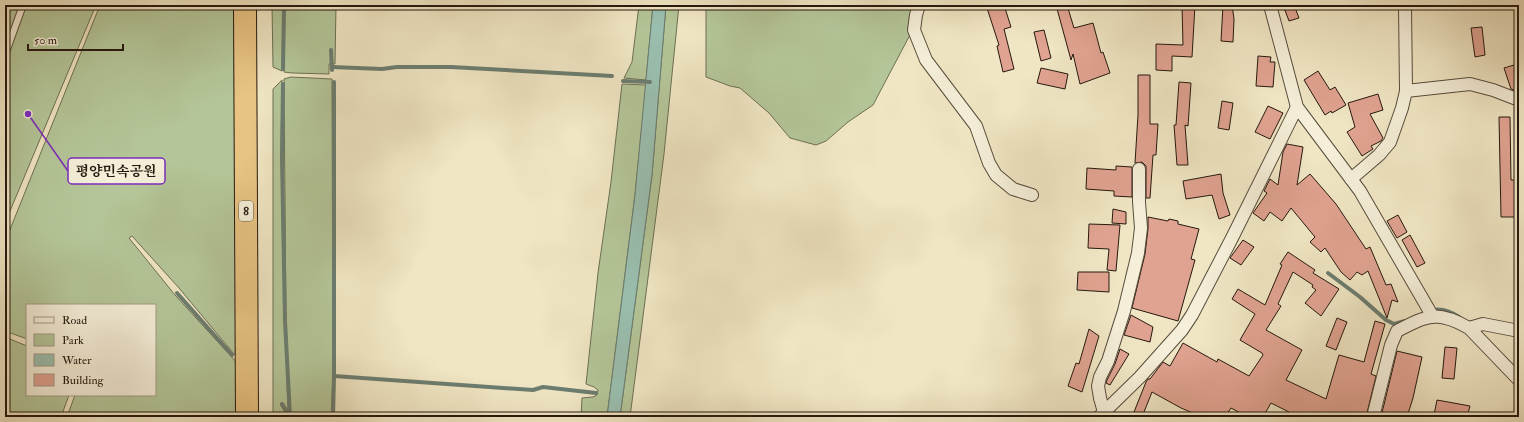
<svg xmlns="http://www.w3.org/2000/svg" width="1524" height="422" font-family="'IM FELL Double Pica','Noto Serif KR',serif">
<rect width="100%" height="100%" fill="#f0e6c4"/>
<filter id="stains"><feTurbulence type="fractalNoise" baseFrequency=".005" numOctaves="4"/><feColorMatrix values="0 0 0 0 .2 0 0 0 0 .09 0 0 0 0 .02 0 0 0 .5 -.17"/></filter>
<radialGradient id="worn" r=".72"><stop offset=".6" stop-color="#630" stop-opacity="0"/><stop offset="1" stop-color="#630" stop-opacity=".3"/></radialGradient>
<g fill="#b4c699" stroke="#6c6f54">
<polygon points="5,5 96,5 5,223"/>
<polygon points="100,5 237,5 238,356 234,354 179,288 132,236 129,238 175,295 239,365 239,417 67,417 75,395 155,395 155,305 27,305 27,339 5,331 5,242"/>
<polygon points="272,5 283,5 282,71 273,67"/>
<polygon points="285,5 336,5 335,64 329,64 329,74 292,73 284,72"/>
<polygon points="639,5 653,5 646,80 624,78 632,62"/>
<polygon points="666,5 679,5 664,154 630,417 620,417 652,175"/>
<polygon points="706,5 916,5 912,31 873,105 848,122 826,141 816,145 790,138 769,113 740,88 730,86 706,77"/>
<polygon points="291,77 332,79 333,376 331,417 291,417 290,412 286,322 284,84 284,79"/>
<polygon points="282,80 281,155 283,267 288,410 282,402 280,404 288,417 273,417 273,89"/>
<polygon points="622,84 646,85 635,195 607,417 581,417 582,398 593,397 597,395 598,390 594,387 586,384 598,273 611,182"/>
<polygon points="5,337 27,346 27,395 69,395 61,417 5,417"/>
</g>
<polygon fill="#9ac0b1" stroke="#6b7d70" points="653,5 666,5 652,175 620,417 607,417 635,195"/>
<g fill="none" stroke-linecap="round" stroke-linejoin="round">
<g stroke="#6b7d70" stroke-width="4">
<polyline points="331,50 332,70"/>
<polyline points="332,67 382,69 397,67 451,67 612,76"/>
<polyline points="283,69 284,5"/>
<polyline points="623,81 650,82"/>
<polyline points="283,84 282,156 285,321 290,417"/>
<polyline points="1328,273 1360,297 1386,320 1394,324 1405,321"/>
<polyline points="177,293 232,355"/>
<path d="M 1430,311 C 1440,307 1450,311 1459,317"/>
<polyline points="334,376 533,390 543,387 596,393"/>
<polyline points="282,404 286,411 289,412"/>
<polyline points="333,417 334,376 334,82"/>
</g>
</g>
<g fill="#e0a391" stroke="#25180e">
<polygon points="986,5 1004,5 1011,27 1004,29 1014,69 1003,72 997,46 999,45"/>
<polygon points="1056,5 1067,5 1074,28 1093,23 1101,53 1103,52 1110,73 1080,84 1073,54 1071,60"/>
<polygon points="1182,5 1195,5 1192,57 1172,56 1172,71 1156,70 1156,44 1183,45"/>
<polygon points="1223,5 1232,5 1234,19 1233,42 1221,41"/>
<polygon points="1283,5 1294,5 1299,18 1289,21"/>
<polygon points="1482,27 1485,55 1475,57 1471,28"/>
<polygon points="1044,30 1051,58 1041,61 1034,32"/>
<polygon points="1258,56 1271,57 1270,62 1275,62 1273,87 1256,86"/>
<polygon points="1514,65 1519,81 1519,92 1511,89 1504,68"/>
<polygon points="1041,68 1068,74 1065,89 1037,83"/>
<polygon points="1318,71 1330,90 1335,87 1346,105 1332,113 1331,111 1325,115 1304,80"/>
<polygon points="1138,75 1150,75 1150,124 1158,124 1156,155 1153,155 1150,198 1146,198 1146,166 1142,162 1135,163 1138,115"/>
<polygon points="1179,82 1191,83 1188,126 1185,125 1188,165 1177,165 1174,125 1176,125"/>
<polygon points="1378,94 1383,110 1370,114 1383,138 1381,141 1371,146 1373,149 1362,156 1347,132 1355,127 1348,103"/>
<polygon points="1222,101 1233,103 1229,130 1218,128"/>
<polygon points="1268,106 1283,113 1270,139 1255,132"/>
<polygon points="1499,117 1510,117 1511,180 1515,180 1515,217 1501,217"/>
<polygon points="1287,144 1303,147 1297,185 1310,174 1336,204 1366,249 1370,247 1386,285 1391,284 1398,302 1392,300 1387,318 1368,271 1362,275 1357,272 1350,280 1341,272 1325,248 1321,252 1310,242 1315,237 1291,208 1282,221 1270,212 1264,221 1253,213 1267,193 1264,191 1270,179 1278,185 1283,152"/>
<polygon points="1116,166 1132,167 1132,197 1114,196 1114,191 1086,189 1087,168 1116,170"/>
<polygon points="1221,174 1223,193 1230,215 1219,219 1212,195 1186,199 1183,181"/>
<polygon points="1113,209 1126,212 1126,224 1112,223"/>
<polygon points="1398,215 1407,232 1397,238 1387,221"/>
<polygon points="1148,217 1168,221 1169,219 1178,221 1178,224 1199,229 1191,259 1195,260 1178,321 1132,308 1145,254 1148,229"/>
<polygon points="1089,224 1120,225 1116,271 1107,270 1109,249 1088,248"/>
<polygon points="1410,235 1425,263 1417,267 1402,240"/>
<polygon points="1243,240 1254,247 1241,265 1230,258"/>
<polygon points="1288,252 1315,270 1313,273 1339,289 1321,316 1305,303 1316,290 1312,287 1313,285 1293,272 1278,304 1281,306 1266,330 1302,350 1286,380 1326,399 1339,355 1364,362 1375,321 1385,324 1371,374 1376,376 1366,417 1287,417 1289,412 1271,403 1263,417 1248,417 1231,408 1225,417 1202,417 1181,408 1152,392 1142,417 1132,417 1146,382 1148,379 1150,379 1163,362 1170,366 1183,343 1217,362 1218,359 1249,376 1263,355 1262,353 1240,340 1255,314 1232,299 1238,289 1265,305 1282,265 1280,264"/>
<polygon points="1078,272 1109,272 1109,292 1077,290"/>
<polygon points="1131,315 1153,327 1150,342 1124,335"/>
<polygon points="1337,318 1347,322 1336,350 1326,346"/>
<polygon points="1089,329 1099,336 1082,392 1068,386 1076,363 1079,364"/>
<polygon points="1445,347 1457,348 1454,379 1442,378"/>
<polygon points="1120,349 1129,354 1110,385 1106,383 1107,380 1115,364"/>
<polygon points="1397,351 1422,357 1413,398 1407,417 1381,417"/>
<polygon points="1437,400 1470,406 1467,417 1443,417 1434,415"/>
</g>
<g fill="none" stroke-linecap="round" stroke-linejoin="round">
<defs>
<polyline id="lane" points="5,55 23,5"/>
<g id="street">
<polyline points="919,5 916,15 914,30 926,60 976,126 989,163 996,175 1013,189 1032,195"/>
<polyline points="1270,5 1297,107 1360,191 1433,317"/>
<polyline points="1406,91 1470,84 1493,90 1519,100"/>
<polyline points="1351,179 1379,155 1390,142 1402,108 1406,91 1405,5"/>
<polyline points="1469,328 1483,324 1519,331"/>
<polyline points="1104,412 1100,398 1098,386 1100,377 1108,361 1124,311 1138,253 1141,228 1139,202 1139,169"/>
<polyline points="1099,417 1140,377 1182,330 1192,315 1232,238 1297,107"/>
<path d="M 1373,417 L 1391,345 L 1397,331 C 1428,315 1437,310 1469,328 L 1519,380"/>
</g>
<polyline id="highway" points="245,5 247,417"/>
</defs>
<use href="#lane" stroke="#584c3c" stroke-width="8"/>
<use href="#street" stroke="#584c3c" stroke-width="14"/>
<use href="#highway" stroke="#25180e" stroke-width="24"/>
<use href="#lane" stroke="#f5efd9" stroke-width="6"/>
<use href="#street" stroke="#f5efd9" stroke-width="12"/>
<use href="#highway" stroke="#e8c382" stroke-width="22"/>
</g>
<g text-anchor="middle" stroke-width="3.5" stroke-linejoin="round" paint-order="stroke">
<rect fill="#f5efd9" stroke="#63584b" stroke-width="1" x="239" y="201" width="14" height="20" rx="3"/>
<g font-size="12" font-weight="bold" fill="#25180e">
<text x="246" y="215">8</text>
</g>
</g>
<path fill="none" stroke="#7b2cbf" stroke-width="1.5" d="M28 114L68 171"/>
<circle fill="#7b2cbf" stroke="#f5efd9" stroke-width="1.5" cx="28" cy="114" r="4"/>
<rect fill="#f5efd9" stroke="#7b2cbf" stroke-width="1.5" x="68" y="158" width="97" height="26" rx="4"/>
<g font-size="14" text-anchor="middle" font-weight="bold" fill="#25180e">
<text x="116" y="176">평양민속공원</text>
</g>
<rect width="1524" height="422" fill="none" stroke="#f0e6c4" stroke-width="20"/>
<rect x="6" y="6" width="1512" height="410" fill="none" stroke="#25180e" stroke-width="2"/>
<rect x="10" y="10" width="1504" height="402" fill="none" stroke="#25180e"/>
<rect x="26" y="304" width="130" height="92" fill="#f5efd9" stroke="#a29988"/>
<rect x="34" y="317" width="20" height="6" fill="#f5efd9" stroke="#a29988"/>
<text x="62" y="324" font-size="12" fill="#25180e">Road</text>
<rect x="34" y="334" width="20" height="12" fill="#b4c699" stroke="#a29988"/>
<text x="62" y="344" font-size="12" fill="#25180e">Park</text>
<rect x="34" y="354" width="20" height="12" fill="#9ac0b1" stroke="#a29988"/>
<text x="62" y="364" font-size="12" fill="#25180e">Water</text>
<rect x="34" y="374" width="20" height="12" fill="#e0a391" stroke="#a29988"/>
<text x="62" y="384" font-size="12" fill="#25180e">Building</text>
<path d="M28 44v6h95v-6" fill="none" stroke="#25180e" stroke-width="2"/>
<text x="34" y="44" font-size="12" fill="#25180e" stroke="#f5efd9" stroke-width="3" paint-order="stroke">50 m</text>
<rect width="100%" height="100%" filter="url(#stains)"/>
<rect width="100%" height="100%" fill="url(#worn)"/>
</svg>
